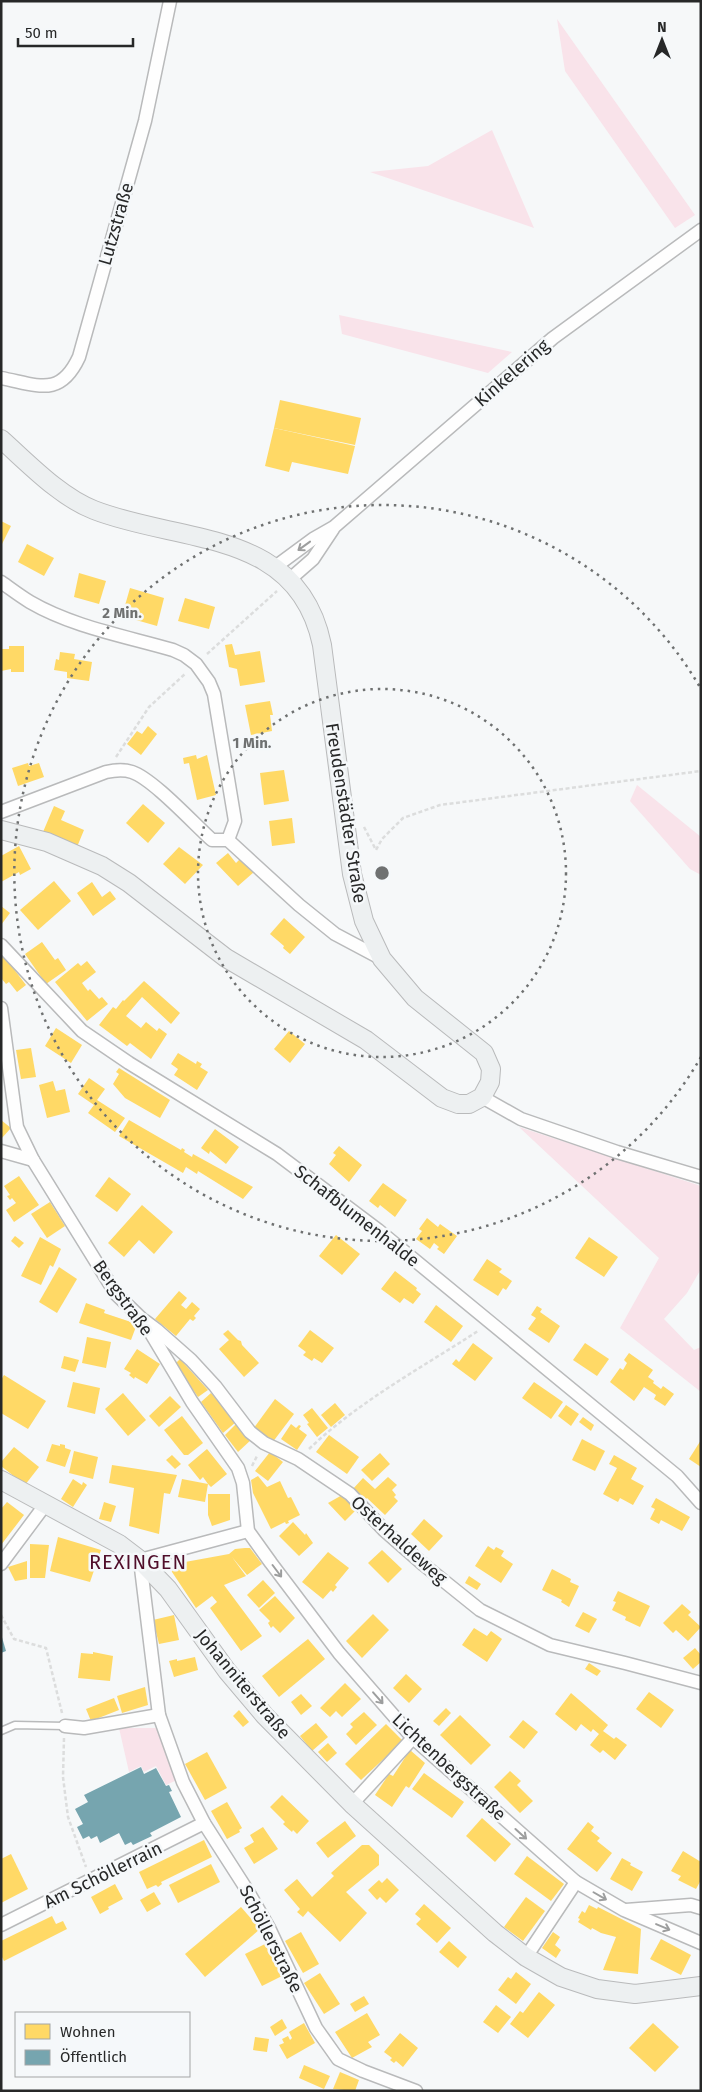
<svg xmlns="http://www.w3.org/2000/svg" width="702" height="2092" font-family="'Fira Sans',sans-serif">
<rect width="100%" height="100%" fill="#f6f8f9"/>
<g fill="#f9e3ea">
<polygon points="557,19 695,215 675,228 565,71"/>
<polygon points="492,130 534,228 370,172 428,166"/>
<polygon points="339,315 512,352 488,373 342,334"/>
<polygon points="637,785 701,837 701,875 690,869 630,801"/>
<polygon points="519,1127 701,1186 701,1269 687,1293 664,1319 694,1350 701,1347 701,1392 620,1328 659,1258"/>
<polygon points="119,1728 158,1728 177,1780 166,1785 156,1766 144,1772 141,1766 129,1772"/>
</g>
<g fill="#ffd966">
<polygon points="280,400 361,418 355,445 274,428"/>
<polygon points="274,428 355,446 348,474 292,462 289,472 265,466"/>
<polygon points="1,521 11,526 1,546"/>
<polygon points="27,544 54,558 44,576 18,562"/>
<polygon points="79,573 106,581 99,604 74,597"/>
<polygon points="130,588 164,598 157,626 122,616"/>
<polygon points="185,598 215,607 209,629 178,621"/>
<polygon points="232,644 235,655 260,651 265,682 240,686 237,669 229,667 225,645"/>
<polygon points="9,646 24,646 24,672 11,672 11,669 1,671 1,649 9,649"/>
<polygon points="60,652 75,654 74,659 92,662 89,681 67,678 67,672 54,670 56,659 59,660"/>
<polygon points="270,701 273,715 270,715 272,731 251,735 245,705"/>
<polygon points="148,726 157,734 141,755 127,744 137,731 142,734"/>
<polygon points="196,755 197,759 207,755 216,795 197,800 189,763 184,764 183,758"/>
<polygon points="28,763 29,766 39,763 44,777 18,786 12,768"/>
<polygon points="284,770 289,801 264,805 260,773"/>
<polygon points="143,804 165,823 148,843 126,823"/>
<polygon points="54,806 65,811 61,820 84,830 77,847 43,832"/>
<polygon points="292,818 295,843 272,846 269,821"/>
<polygon points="19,846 31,869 20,875 19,872 1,882 1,856"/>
<polygon points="179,847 203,865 185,884 163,864"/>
<polygon points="228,853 236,863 241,858 254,872 238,886 216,863"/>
<polygon points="54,881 71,901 38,930 20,910"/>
<polygon points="92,882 102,897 110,891 116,899 93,916 77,893"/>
<polygon points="1,906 10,913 1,925"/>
<polygon points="284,918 305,937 290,954 283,948 284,946 270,934"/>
<polygon points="42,942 55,960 58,958 66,970 46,984 25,954"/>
<polygon points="1,952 26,985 17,992 9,982 6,984 1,978"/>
<polygon points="87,961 96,972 82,983 88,991 90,989 99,999 102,997 108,1004 87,1021 55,982 78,963 81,966"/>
<polygon points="144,981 180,1013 171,1024 142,997 126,1016 141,1028 146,1022 157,1031 159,1028 167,1034 151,1059 130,1043 127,1046 99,1025 113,1007 116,1009 123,1000 124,1001"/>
<polygon points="56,1028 82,1045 71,1063 45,1046"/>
<polygon points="289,1031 305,1044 290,1063 274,1049"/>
<polygon points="31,1048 36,1077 21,1079 16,1050"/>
<polygon points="178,1053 196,1064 197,1061 202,1064 200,1067 208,1072 197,1090 174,1075 178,1069 171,1064"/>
<polygon points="119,1068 170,1100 160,1118 125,1098 113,1084 119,1074 116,1072"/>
<polygon points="89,1078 105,1089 97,1100 125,1118 115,1132 88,1113 94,1105 78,1094"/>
<polygon points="53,1081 56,1091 65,1089 70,1112 47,1118 39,1085"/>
<polygon points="1,1120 11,1128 1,1139"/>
<polygon points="129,1120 181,1150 182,1148 185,1150 184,1152 192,1157 193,1154 253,1187 243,1199 198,1171 197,1174 186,1167 183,1173 119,1136"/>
<polygon points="215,1129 239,1147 226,1164 210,1151 209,1154 201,1148"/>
<polygon points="339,1146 362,1165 349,1182 329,1164 336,1155 333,1153"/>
<polygon points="19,1176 39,1205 14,1222 6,1210 16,1203 12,1198 10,1200 7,1196 10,1195 4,1186"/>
<polygon points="109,1177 131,1194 117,1212 95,1196"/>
<polygon points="383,1183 407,1200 395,1217 380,1205 378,1208 369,1201"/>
<polygon points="50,1202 65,1226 47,1238 31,1214"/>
<polygon points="142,1205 173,1232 154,1254 139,1240 124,1257 108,1243"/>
<polygon points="427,1218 438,1227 440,1224 457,1236 444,1254 437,1249 439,1247 434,1243 430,1249 416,1239 422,1231 419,1229"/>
<polygon points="336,1235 360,1254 342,1275 319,1256"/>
<polygon points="15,1236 24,1243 19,1248 11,1241"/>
<polygon points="40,1237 61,1249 53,1267 50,1265 41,1285 21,1276"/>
<polygon points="589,1237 618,1257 604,1277 575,1258"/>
<polygon points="487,1259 502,1269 499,1272 512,1281 506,1290 503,1288 498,1296 473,1280"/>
<polygon points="59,1267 77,1279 57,1313 39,1302"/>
<polygon points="395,1271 417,1288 416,1290 421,1294 413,1304 404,1298 400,1303 381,1289"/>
<polygon points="179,1291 187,1298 181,1305 186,1309 192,1302 200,1309 194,1316 196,1318 193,1321 190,1319 176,1336 155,1319"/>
<polygon points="86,1303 105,1310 104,1313 137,1324 131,1340 79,1323"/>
<polygon points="436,1305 463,1326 451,1342 424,1322"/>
<polygon points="537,1306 542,1309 540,1312 560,1326 549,1343 528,1329 536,1318 531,1315"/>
<polygon points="228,1330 238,1340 241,1341 242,1345 259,1363 244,1377 219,1349 229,1340 223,1334"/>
<polygon points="310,1330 334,1348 322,1363 314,1358 312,1361 303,1355 306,1352 298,1346"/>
<polygon points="87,1337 111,1342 106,1368 82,1363"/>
<polygon points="473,1343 493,1358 475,1381 452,1364 456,1359 459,1362"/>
<polygon points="585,1343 609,1359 597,1376 573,1360"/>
<polygon points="137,1349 160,1364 147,1384 135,1377 134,1379 129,1375 131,1373 124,1369"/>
<polygon points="629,1353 653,1370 648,1377 654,1381 653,1383 661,1389 663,1386 674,1394 665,1406 654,1399 656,1395 644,1387 634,1401 610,1382 620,1368 623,1370 627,1363 624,1360"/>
<polygon points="64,1356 79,1360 75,1372 61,1368"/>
<polygon points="180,1359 208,1390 198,1397 175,1364"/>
<polygon points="4,1375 46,1401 28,1429 1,1413 1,1380"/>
<polygon points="73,1382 100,1388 95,1414 67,1407"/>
<polygon points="534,1382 563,1402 551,1419 522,1398"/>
<polygon points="123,1393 146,1420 128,1436 105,1409"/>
<polygon points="211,1393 236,1422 223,1433 201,1402"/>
<polygon points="170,1396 181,1407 159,1427 149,1416"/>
<polygon points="275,1399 294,1414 272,1443 253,1429"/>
<polygon points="335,1403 345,1415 331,1427 321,1415"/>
<polygon points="566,1405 579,1414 571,1426 558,1416"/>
<polygon points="312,1408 328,1428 317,1437 307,1424 309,1423 303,1415"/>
<polygon points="182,1416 203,1443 188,1455 184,1455 164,1430"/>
<polygon points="583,1417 594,1425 591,1431 579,1422"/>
<polygon points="236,1424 252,1439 238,1452 225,1435"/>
<polygon points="291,1424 296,1428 299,1425 301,1426 299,1429 307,1435 297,1450 281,1439"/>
<polygon points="329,1435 359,1457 347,1474 316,1452"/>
<polygon points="582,1439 605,1451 595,1471 572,1460"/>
<polygon points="701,1440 701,1467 689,1459"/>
<polygon points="52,1444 60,1446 60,1444 65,1445 65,1448 71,1450 65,1467 46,1461"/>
<polygon points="14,1447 39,1467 25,1485 1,1466 1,1462"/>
<polygon points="207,1449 227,1474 211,1487 208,1484 205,1502 178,1497 182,1479 208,1484 203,1477 200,1480 188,1465"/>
<polygon points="74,1451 98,1457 93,1479 69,1473"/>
<polygon points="270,1452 283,1462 268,1481 255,1471"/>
<polygon points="380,1453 390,1464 372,1481 361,1470"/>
<polygon points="172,1455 181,1464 175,1469 166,1460"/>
<polygon points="614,1455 637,1468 631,1479 644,1486 633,1505 620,1498 618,1502 603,1494 617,1468 609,1464"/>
<polygon points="112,1465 177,1475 170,1494 164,1493 159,1534 129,1526 134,1488 109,1483"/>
<polygon points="258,1476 267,1487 280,1481 288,1498 291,1497 300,1515 288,1521 289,1523 286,1524 285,1522 271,1529 253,1493 251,1480"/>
<polygon points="388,1477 397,1485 392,1490 396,1495 394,1497 398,1501 385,1515 367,1498 364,1501 352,1490 363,1478 375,1489"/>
<polygon points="73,1479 82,1485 83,1482 87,1485 73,1507 61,1499"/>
<polygon points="208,1494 230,1494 230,1520 212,1526 208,1515"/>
<polygon points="344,1494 358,1508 345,1521 328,1503"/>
<polygon points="656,1498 690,1517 682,1531 661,1520 659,1524 650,1519 655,1509 651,1507"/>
<polygon points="7,1502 24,1515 1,1545 1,1509"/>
<polygon points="104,1502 116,1506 111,1522 99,1519"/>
<polygon points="424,1519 443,1536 429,1551 411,1534"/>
<polygon points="293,1522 305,1535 306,1533 313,1543 299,1556 279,1536"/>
<polygon points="58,1537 101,1550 90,1582 50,1571"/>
<polygon points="30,1544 49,1545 45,1578 30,1578"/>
<polygon points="488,1546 494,1550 496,1547 504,1551 501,1556 513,1564 501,1583 475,1566"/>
<polygon points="245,1548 250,1548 262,1564 247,1575 232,1557 246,1576 224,1585 262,1636 241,1651 210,1608 217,1602 212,1596 196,1608 172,1572 171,1568 174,1564 229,1554 235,1549"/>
<polygon points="382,1550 402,1569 388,1583 368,1563"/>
<polygon points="328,1552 349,1568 335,1585 337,1587 333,1592 331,1590 323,1599 302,1582"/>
<polygon points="27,1561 27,1579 15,1581 8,1567"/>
<polygon points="552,1569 571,1579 570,1582 579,1586 569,1607 561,1602 562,1600 542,1590"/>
<polygon points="469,1576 481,1584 477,1590 465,1583"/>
<polygon points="263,1580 275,1593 259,1608 247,1595"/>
<polygon points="618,1591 650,1606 640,1627 625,1620 626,1617 612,1610 616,1602 613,1601"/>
<polygon points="275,1596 295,1618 280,1633 273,1626 271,1628 268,1623 270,1621 259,1610"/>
<polygon points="682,1604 691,1612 688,1615 701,1627 688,1641 676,1630 673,1633 663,1623"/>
<polygon points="583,1612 597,1619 589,1633 575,1626"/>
<polygon points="373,1614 389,1630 362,1658 346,1641"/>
<polygon points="174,1615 179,1640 159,1644 153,1620"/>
<polygon points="474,1628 487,1636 491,1631 502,1639 487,1662 462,1645"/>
<polygon points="308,1639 325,1659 279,1697 262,1676"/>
<polygon points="695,1648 701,1655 701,1662 693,1669 683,1658"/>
<polygon points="93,1652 113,1656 110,1681 78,1678 81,1653 93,1654"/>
<polygon points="195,1657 198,1670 174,1677 169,1661 177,1659 177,1661"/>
<polygon points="589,1663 601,1671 597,1676 585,1669"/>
<polygon points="406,1674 422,1689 409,1703 393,1688"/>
<polygon points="345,1683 361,1699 342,1717 336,1711 330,1717 320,1708"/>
<polygon points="145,1687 148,1705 122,1713 117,1696"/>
<polygon points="649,1692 674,1710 661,1728 636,1709"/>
<polygon points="571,1693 608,1725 603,1731 614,1739 616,1737 627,1745 615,1760 603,1750 600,1753 590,1745 599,1734 593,1729 591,1732 581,1724 576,1731 555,1714"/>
<polygon points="301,1694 312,1706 301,1715 291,1702"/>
<polygon points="114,1698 119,1710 91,1721 86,1709"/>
<polygon points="446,1708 451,1713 439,1726 433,1721"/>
<polygon points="239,1710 249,1722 243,1727 233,1716"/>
<polygon points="364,1712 377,1725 356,1745 346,1734 353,1727 350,1724"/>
<polygon points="460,1715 491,1745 471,1765 440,1735"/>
<polygon points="523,1720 538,1732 524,1749 509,1737"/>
<polygon points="316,1723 328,1737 312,1751 300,1736"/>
<polygon points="386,1724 403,1741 361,1780 345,1764"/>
<polygon points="328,1743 337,1753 327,1762 318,1752"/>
<polygon points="410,1750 425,1763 409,1788 406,1786 392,1807 375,1795 389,1774 393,1776"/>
<polygon points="207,1752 227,1788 205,1800 185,1764"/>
<polygon points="510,1771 521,1781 517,1785 533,1801 520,1813 494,1787"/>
<polygon points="424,1773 464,1802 452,1818 412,1789"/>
<polygon points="282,1795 309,1821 297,1834 293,1830 292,1832 283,1824 285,1822 270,1807"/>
<polygon points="227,1802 242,1828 239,1830 240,1832 227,1839 211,1811"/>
<polygon points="482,1818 511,1844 495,1862 466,1836"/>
<polygon points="345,1821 356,1836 328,1858 316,1843"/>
<polygon points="588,1822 594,1827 591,1831 600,1838 597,1841 612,1853 597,1872 567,1849"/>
<polygon points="263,1827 278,1849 254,1864 244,1848 254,1842 250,1835"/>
<polygon points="204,1840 212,1857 161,1882 162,1884 158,1887 156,1885 147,1889 139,1872"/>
<polygon points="362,1845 369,1845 379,1855 379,1865 346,1892 367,1913 340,1942 308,1911 303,1917 297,1912 300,1909 284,1890 297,1879 312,1897 334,1876 331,1873"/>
<polygon points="683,1851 701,1862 701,1880 696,1889 678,1880 681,1876 671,1871"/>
<polygon points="11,1854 28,1889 1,1903 1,1859"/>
<polygon points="527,1856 564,1884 551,1901 514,1874"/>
<polygon points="622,1858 631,1863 630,1865 643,1872 632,1891 610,1879"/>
<polygon points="211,1864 220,1882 178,1903 169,1885"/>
<polygon points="387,1878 399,1890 386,1903 380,1897 377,1900 368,1890 379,1880 382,1883"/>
<polygon points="115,1884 123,1899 108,1907 109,1909 100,1914 91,1897"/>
<polygon points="154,1892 161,1904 147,1912 140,1900"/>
<polygon points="526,1897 545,1911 523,1941 504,1927"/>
<polygon points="424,1904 451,1928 437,1943 416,1924 421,1919 415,1914"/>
<polygon points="589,1905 597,1909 598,1907 641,1929 638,1974 603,1970 616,1937 601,1933 592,1928 591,1930 578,1922 580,1919 578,1918 582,1911 585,1913"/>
<polygon points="241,1907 260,1929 205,1977 185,1954"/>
<polygon points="52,1916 56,1924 63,1921 67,1929 4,1961 1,1955 1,1941"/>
<polygon points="301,1932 319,1964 303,1973 285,1941"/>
<polygon points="553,1932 560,1937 555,1945 561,1950 556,1958 542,1948"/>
<polygon points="661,1939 691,1955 681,1975 650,1959"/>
<polygon points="449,1941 467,1957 458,1968 439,1952"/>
<polygon points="265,1944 282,1976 262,1986 245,1954"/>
<polygon points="516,1972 531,1984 516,2004 498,1990 508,1977 511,1979"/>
<polygon points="320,1973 340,2004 324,2014 304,1983"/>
<polygon points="539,1992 555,2005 528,2038 510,2024 520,2011 523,2013"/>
<polygon points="364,1996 369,2004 355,2012 350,2004"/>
<polygon points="496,2005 511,2017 498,2033 483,2022"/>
<polygon points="367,2013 380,2035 368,2042 372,2047 352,2058 335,2032"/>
<polygon points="282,2019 287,2028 275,2036 270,2027"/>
<polygon points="304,2023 315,2043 287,2059 279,2045 284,2043 282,2039 288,2036 290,2040 292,2038 289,2032"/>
<polygon points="653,2023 679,2047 655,2072 629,2048"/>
<polygon points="400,2033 418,2048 403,2067 396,2061 394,2063 390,2060 392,2058 384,2052"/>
<polygon points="255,2037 269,2039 267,2052 253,2050"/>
<polygon points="304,2065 330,2076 324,2089 299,2078"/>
<polygon points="340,2072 359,2080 355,2091 333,2089"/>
</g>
<g fill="#76a5af">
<polygon points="1,1634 6,1651 1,1653"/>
<polygon points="141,1767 144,1774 156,1768 166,1786 169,1785 172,1791 169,1792 181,1817 150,1833 152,1836 133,1845 131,1842 125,1845 119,1833 100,1843 97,1836 91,1839 89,1836 83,1839 77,1827 83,1824 75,1809 88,1802 84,1795"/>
</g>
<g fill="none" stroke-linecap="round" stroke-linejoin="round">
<defs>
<polyline id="lane" points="1,1731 15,1725 65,1726"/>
<g id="street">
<path d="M 1,378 C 38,385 60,398 79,357 L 145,121 L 170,1"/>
<polyline points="275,567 313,539 334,527 553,338 701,230"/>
<polyline points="289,580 313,559 333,529"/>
<path d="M 1,582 C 11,589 20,596 30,602 C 73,627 125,636 173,650 L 184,655 L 196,664 L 209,682 L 214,694 L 235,821 L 228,840"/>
<path d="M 1,812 L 106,772 C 115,770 123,769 132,772 C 153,779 194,824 212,840 L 228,840 L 299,905 L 335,934 L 382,959"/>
<polyline points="1,945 82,1031 129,1063 277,1154 378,1230 677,1476 701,1503"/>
<polyline points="1,1008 17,1127 33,1160 116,1294 143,1320 192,1402 238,1468 243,1483 248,1531 271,1563 339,1653 413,1738 576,1882 624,1910 701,1943"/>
<polyline points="482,1097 521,1119 617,1152 701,1177"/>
<polyline points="1,1151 33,1160"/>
<polyline points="145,1321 157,1330 191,1360 215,1386 250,1432 264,1443 298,1459 350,1494 384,1530 424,1565 480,1610 550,1645 625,1663 701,1683"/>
<polyline points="248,1531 140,1560 159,1715 183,1782 204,1823 247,1890 269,1928 316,2028 338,2059 363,2071 416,2091"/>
<polyline points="1,1564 45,1505"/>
<polyline points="65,1726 84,1728 159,1715"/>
<polyline points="352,1804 413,1738"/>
<polyline points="626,1910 691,1905 701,1908"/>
<polyline points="1,1925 204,1823"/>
<polyline points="526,1957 576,1882"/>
</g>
<g id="secondary">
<path d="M 1,439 C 28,463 60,497 94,510 C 181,544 298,528 322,645 L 352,874 L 364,921 L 382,959 L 415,998 L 484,1053 L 491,1069 L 490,1082 L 482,1097 L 469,1104 L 458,1104 L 442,1098 L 366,1040 L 226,958 L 129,883 L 102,866 L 47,842 L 1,830"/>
<polyline points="1,1480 119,1544 140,1560 168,1589 227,1671 265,1716 352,1804 495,1933 526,1957 561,1977 597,1989 635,1994 701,1986"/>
</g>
</defs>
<use href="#lane" stroke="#b9babb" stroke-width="9"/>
<use href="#street" stroke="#b9babb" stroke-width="15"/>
<use href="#secondary" stroke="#b9babb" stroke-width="20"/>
<g stroke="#dcdddd" stroke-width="2.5" stroke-dasharray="4 2.5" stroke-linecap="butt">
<polyline points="207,654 277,591"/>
<polyline points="116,757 149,707 186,673"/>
<polyline points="364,827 376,850 382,839 403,818 440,805 701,771"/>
<path d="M 309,1449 C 358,1402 421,1368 478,1331"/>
<polyline points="252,1466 257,1456"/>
<polyline points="1,1615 14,1639 46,1648 62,1713"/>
<polyline points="64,1738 63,1777 68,1817 86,1867"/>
</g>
<use href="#lane" stroke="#fefefe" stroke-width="6"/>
<use href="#street" stroke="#fefefe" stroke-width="12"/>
<use href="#secondary" stroke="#edf0f1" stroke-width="18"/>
</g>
<defs><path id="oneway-shaft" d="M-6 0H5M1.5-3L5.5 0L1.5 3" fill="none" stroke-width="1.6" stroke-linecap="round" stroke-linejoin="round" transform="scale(1.25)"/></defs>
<g stroke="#9d9e9e">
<use href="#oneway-shaft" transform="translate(304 546) rotate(144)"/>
<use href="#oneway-shaft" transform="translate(277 1571) rotate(53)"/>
<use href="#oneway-shaft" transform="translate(378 1698) rotate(49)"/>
<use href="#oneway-shaft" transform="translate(521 1834) rotate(42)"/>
<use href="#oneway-shaft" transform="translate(600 1896) rotate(30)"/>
<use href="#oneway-shaft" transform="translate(663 1927) rotate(23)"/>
</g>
<g fill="none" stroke="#6f7171" stroke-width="2.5" stroke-dasharray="2.5 5">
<circle cx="382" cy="873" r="184"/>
<path d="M701 1057A368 368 0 1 1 701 689"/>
</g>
<g text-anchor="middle" stroke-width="5" stroke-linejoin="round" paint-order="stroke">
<g font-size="18" fill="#272828" stroke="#f5f8fa">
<text transform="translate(116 224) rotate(-74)" y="6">Lutzstraße</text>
<text transform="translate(512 373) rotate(-41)" y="6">Kinkelering</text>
<text transform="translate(346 813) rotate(81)" y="6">Freudenstädter Straße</text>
<text transform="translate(357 1216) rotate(38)" y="6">Schafblumenhalde</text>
<text transform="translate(123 1298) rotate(54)" y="6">Bergstraße</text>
<text transform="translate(399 1540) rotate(42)" y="6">Osterhaldeweg</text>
<text transform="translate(243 1684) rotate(50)" y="6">Johanniterstraße</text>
<text transform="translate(449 1767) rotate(43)" y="6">Lichtenbergstraße</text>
<text transform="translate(103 1875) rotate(-26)" y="6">Am Schöllerrain</text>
<text transform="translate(271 1939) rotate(63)" y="6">Schöllerstraße</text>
</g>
<g font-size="20" letter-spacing="1" fill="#500e2a" stroke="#f5f8fa">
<text x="138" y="1569">REXINGEN</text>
</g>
</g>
<circle cx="382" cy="873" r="8" fill="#6f7171" stroke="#f5f8fa" stroke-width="2.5"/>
<g font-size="15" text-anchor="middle" font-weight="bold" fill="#6f7171" stroke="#f5f8fa" stroke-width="5" stroke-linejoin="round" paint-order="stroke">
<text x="122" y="618">2 Min.</text>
<text x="252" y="748">1 Min.</text>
</g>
<rect width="702" height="2092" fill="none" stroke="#272828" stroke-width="5"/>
<rect x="15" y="2012" width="175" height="65" fill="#f5f8fa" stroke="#a3a5a6"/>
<rect x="25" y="2024" width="25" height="15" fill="#ffd966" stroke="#a3a5a6"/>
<text x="60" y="2037" font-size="15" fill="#272828">Wohnen</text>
<rect x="25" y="2050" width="25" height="15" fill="#76a5af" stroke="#a3a5a6"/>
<text x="60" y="2062" font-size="15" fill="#272828">Öffentlich</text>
<g transform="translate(662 40)" stroke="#f5f8fa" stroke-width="4" paint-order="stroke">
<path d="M0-4L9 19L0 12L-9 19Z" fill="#272828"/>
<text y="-8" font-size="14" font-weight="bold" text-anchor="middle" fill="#272828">N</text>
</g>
<path d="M18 38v8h115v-8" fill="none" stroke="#272828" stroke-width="2.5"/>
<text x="25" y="38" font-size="15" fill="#272828" stroke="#f5f8fa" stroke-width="4" paint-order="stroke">50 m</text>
</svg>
